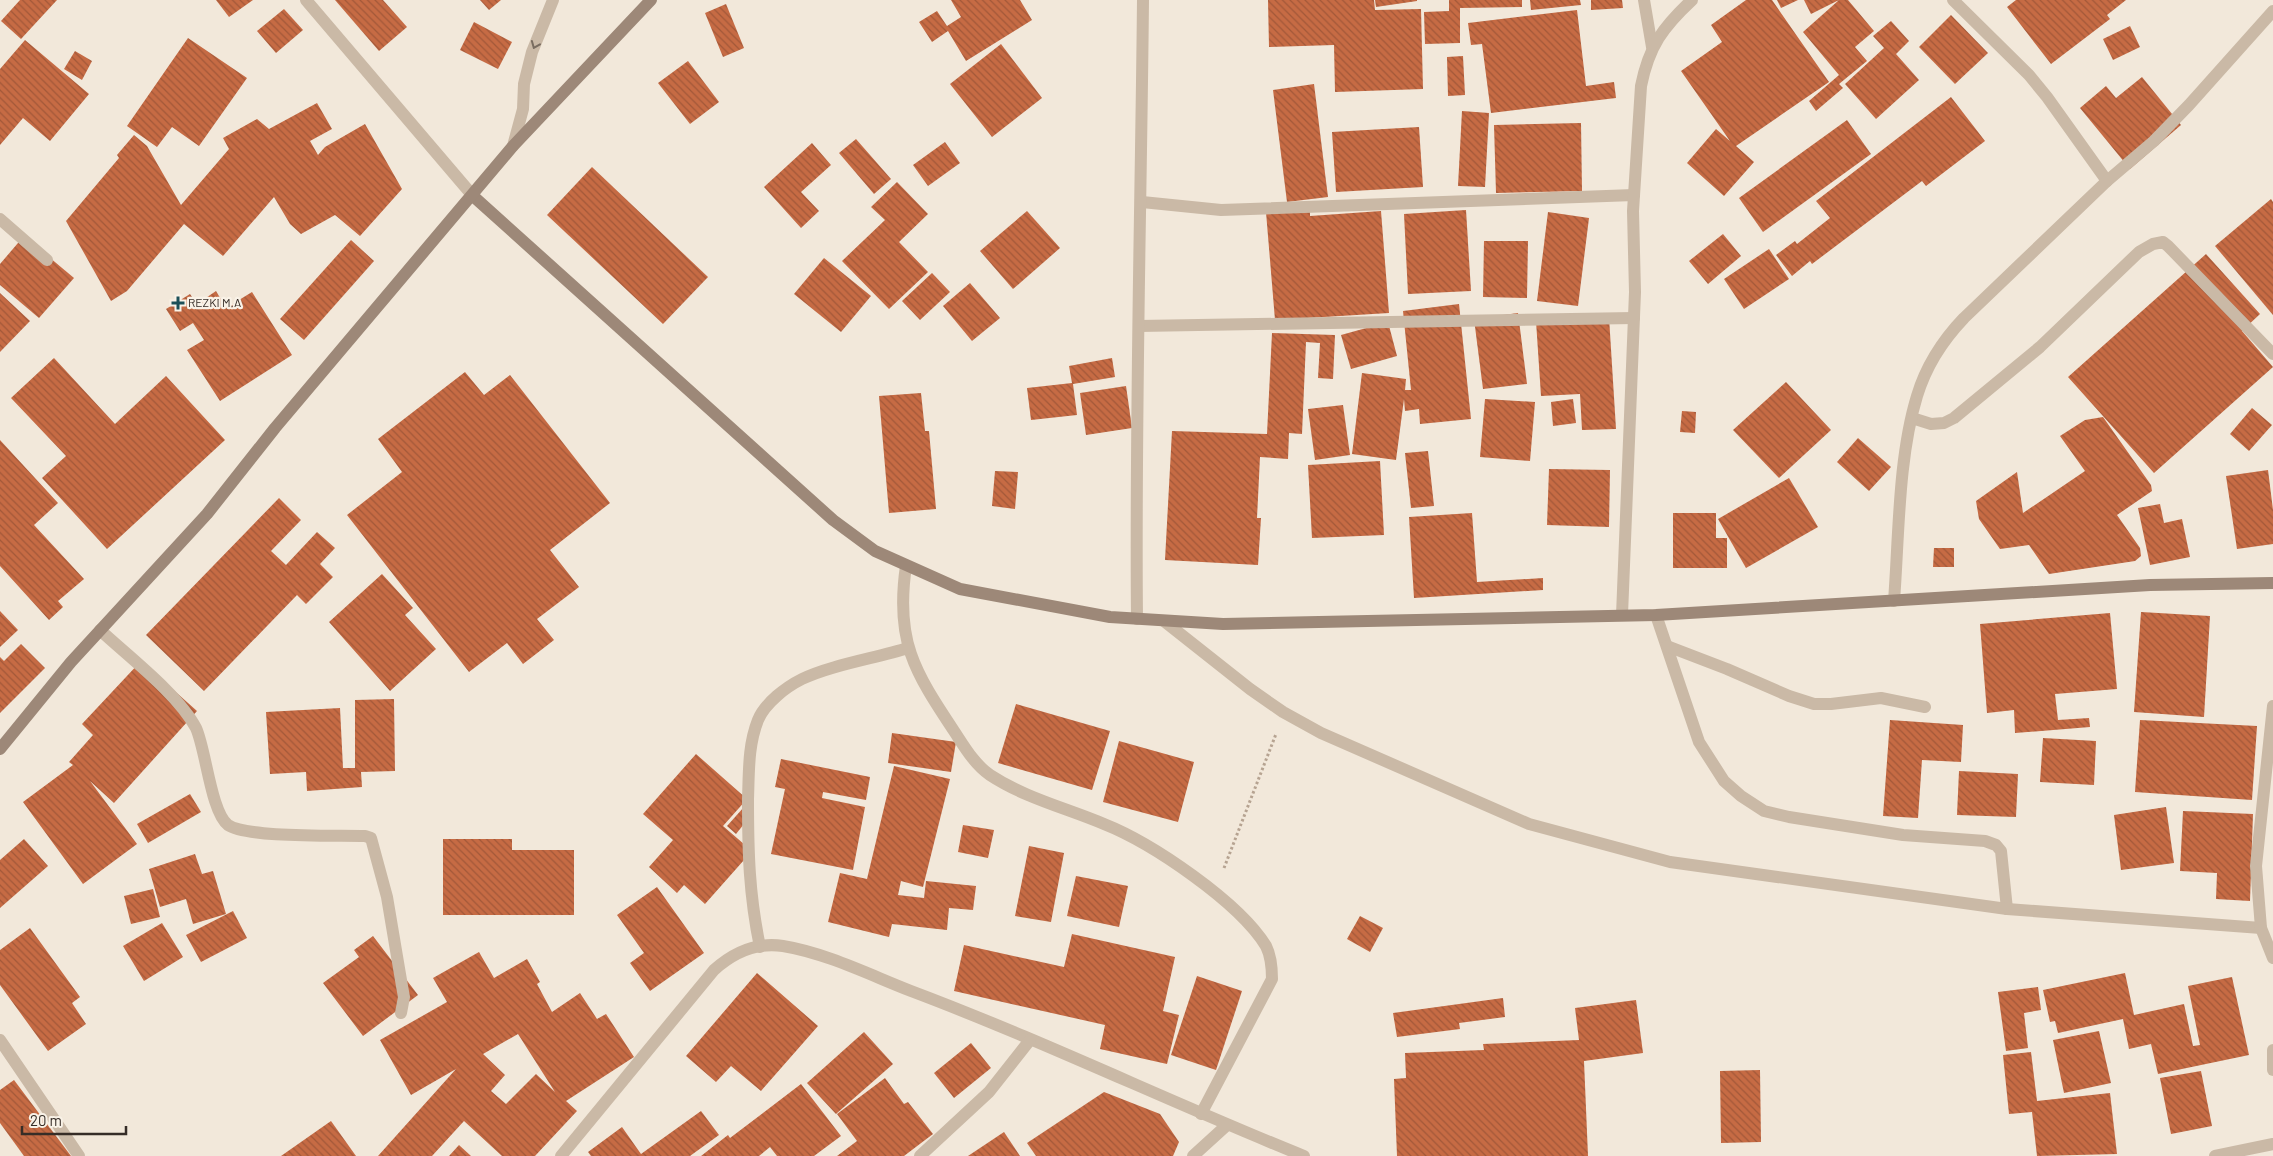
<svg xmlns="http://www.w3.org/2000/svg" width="2273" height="1156" font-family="Barlow,sans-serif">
<defs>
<pattern id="building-back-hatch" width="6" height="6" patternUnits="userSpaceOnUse" patternTransform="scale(1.25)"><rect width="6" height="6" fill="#c66b44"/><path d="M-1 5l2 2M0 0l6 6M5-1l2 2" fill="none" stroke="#a25839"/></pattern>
</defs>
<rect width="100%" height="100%" fill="#f2e8da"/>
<g fill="url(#building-back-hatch)" fill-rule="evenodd">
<polygon points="20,0 57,0 21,39 1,21"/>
<polygon points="216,0 253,0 229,17"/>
<polygon points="335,0 383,0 407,27 379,51"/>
<polygon points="480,0 501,0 489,10"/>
<polygon points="951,0 1020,0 1032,20 966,61 948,31 932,42 919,22 937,11 947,26 961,17"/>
<polygon points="1268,0 1374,0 1375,10 1421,9 1423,89 1335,92 1334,45 1269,47"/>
<polygon points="1375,0 1417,0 1417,1 1376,7"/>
<polygon points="1449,0 1522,0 1522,7 1460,8 1460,43 1425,44 1424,12 1449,11"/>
<polygon points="1530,0 1580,0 1581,5 1531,10"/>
<polygon points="1591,0 1622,0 1623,8 1591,10"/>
<polygon points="1746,0 1772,0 1829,82 1736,146 1754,162 1724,196 1687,163 1716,129 1730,141 1681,71 1722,42 1711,25"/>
<polygon points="1777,0 1798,0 1781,8"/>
<polygon points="1804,0 1848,0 1874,31 1855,47 1867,61 1839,84 1843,88 1816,111 1809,101 1839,75 1803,32 1839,0 1811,14"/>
<polygon points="2016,0 2126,0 2107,15 2110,19 2051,64 2007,7"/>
<polygon points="726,4 744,48 723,57 705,13"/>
<polygon points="284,9 303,30 276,53 257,31"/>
<polygon points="1577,10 1586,86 1614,82 1616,98 1491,113 1482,44 1471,45 1468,23"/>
<polygon points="1951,15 1988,53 1955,84 1919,47"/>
<polygon points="1891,21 1909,41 1896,54 1919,80 1876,119 1845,84 1884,48 1873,36"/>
<polygon points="474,22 512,42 498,69 460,50"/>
<polygon points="2130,26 2140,47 2113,60 2103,39"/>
<polygon points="188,38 247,78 199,146 172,127 157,147 127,126"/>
<polygon points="25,40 89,94 50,141 23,118 0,145 0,69"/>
<polygon points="1001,44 1042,98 992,137 950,84"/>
<polygon points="75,51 92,61 82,80 64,69"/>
<polygon points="1463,56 1465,95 1448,96 1447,57"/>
<polygon points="688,61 719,102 690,124 658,83"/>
<polygon points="2142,77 2181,125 2130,169 2080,108 2106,86 2116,98"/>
<polygon points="1314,84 1328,197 1287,202 1273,90"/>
<polygon points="1951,97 1985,141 1926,186 1922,181 1812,264 1810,261 1792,276 1776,255 1795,241 1797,244 1830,218 1816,201"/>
<polygon points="317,103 332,129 310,141 318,155 325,147 365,124 402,189 360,236 335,215 301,234 290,224 274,197 223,256 184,224 127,291 111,301 66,221 119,158 117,155 134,135 147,146 181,205 229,149 223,138 257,119 269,129"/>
<polygon points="1462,111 1489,113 1485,187 1458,186"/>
<polygon points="1847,120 1871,154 1763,232 1739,198"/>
<polygon points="1581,123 1582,191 1496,193 1494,125"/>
<polygon points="1419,127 1423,187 1336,192 1332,132"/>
<polygon points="856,139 891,179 874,194 839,153"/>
<polygon points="945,142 960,163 928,186 913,165"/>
<polygon points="812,143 831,165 801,192 819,211 801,228 764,187"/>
<polygon points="592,167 708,277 663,324 547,215"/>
<polygon points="897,182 928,214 899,242 928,272 889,309 842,261 885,220 871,207"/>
<polygon points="2271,199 2273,202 2273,315 2215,246"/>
<polygon points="1310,209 1310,216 1381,211 1389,313 1275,320 1266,212"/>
<polygon points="1466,210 1471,291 1408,294 1404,214"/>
<polygon points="1027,211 1060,248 1013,289 980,251"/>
<polygon points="1548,212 1589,218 1578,306 1537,301"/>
<polygon points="1723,234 1741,256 1708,284 1689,261"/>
<polygon points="24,236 74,278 39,318 0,285 0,264"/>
<polygon points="351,240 374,261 304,340 280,319"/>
<polygon points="1484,241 1528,241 1527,298 1483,297"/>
<polygon points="1769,249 1789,279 1744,309 1724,279"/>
<polygon points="2206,254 2260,314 2242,331 2273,367 2154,473 2068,377"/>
<polygon points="824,258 871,296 841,332 794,294"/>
<polygon points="932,273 950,292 920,320 902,301"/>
<polygon points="970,283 1000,318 972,341 943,306"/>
<polygon points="216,291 226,308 252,292 292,355 220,401 187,350 204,340 193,323 180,331 166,309 190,294 197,304"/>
<polygon points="0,293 30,321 0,352"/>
<polygon points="1459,304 1471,419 1420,424 1419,409 1405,411 1404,399 1396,460 1352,454 1362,373 1406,379 1405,390 1411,390 1403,311"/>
<polygon points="1518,313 1527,384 1483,389 1474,319"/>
<polygon points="1609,317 1616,429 1582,430 1580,394 1541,396 1536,321"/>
<polygon points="1388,322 1397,356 1351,369 1341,335"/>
<polygon points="1272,333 1335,335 1333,379 1318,378 1320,343 1306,342 1302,434 1289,433 1288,459 1260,457 1257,518 1261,518 1258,565 1165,560 1172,431 1267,434"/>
<polygon points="54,358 115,424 166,376 225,440 107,549 42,478 66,456 11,398"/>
<polygon points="1112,358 1115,377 1073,384 1077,415 1031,420 1027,388 1072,383 1069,366"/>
<polygon points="465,372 484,395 510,375 610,503 550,550 579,587 537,619 554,640 523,664 507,643 469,672 347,515 402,472 378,439"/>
<polygon points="1786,382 1831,430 1779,478 1733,430"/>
<polygon points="1126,386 1132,428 1086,435 1080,393"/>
<polygon points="921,393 925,431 929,431 936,509 889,513 879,396"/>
<polygon points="1485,399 1535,402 1530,461 1480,457"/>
<polygon points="1573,399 1576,423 1553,426 1551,402"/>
<polygon points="1343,405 1350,455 1315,460 1308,409"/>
<polygon points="2252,408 2272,425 2249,451 2230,434"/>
<polygon points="1682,411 1696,412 1695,433 1680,432"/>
<polygon points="2103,417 2151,485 2152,491 2117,515 2140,548 2141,556 2135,561 2049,574 2029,545 2000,549 1979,519 1976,501 2017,472 2023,513 2085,471 2060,436 2085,420"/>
<polygon points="1858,438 1891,467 1869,491 1837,462"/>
<polygon points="0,440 58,503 34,525 84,579 58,601 63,607 49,620 0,566"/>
<polygon points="1428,451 1434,506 1411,508 1405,453"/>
<polygon points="1380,461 1384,535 1312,538 1308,465"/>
<polygon points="1549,469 1610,470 1609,527 1547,525"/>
<polygon points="2268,470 2273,510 2273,544 2237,549 2226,476"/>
<polygon points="995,471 1018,472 1015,509 992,506"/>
<polygon points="1789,478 1818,527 1746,568 1718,519"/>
<polygon points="279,498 301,520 271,551 286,565 317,532 335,548 320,564 333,577 306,604 297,595 204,691 146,635"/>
<polygon points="2160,504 2164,523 2182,519 2190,557 2150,565 2138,508"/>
<polygon points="1472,513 1477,582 1543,578 1543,590 1414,598 1409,517"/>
<polygon points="1673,513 1716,513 1716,538 1727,538 1727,568 1673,568"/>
<polygon points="1934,548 1954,548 1954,567 1933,567"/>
<polygon points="382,574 413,608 405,615 436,649 390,691 329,622"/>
<polygon points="0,611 18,630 0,647"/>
<polygon points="2141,612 2210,616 2204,717 2134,712"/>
<polygon points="2110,613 2117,689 2055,694 2058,720 2089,718 2090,727 2015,733 2014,710 1987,713 1980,624"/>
<polygon points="21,644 45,668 0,713 0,657 4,661"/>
<polygon points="141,661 197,711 114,803 90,781 137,844 83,884 23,802 73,765 69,762 93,735 82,724"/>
<polygon points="394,699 395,771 361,772 362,787 307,791 306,772 270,774 266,712 340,708 343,768 355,768 355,700"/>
<polygon points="1016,704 1110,731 1092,790 998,763"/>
<polygon points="1890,720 1963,725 1961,762 1922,760 1918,818 1883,816"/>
<polygon points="2140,720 2257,726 2252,800 2135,792"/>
<polygon points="892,733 956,742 951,772 888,763"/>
<polygon points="2043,738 2096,741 2094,785 2040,782"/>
<polygon points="1119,741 1194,762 1178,822 1103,802"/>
<polygon points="696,754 747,799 723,826 752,851 705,904 684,885 677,893 649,867 673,840 643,814"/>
<polygon points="781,759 870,777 866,800 823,792 822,798 865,807 853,870 771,854 785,789 775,787"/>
<polygon points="894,766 950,779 923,887 901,881 898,895 924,898 926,881 976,886 973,910 949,908 947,930 892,924 889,937 828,922 840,873 867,879"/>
<polygon points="1959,771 2018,774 2016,817 1957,815"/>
<polygon points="190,794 201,812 148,843 137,824"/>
<polygon points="744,807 752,814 736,834 727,826"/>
<polygon points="2166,807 2174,863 2121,870 2114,815"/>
<polygon points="2183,811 2253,814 2250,901 2216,899 2217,873 2180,871"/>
<polygon points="963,825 994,830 988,858 958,852"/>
<polygon points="24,839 48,866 0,908 0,860"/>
<polygon points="443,839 512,839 512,850 574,850 574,915 443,915"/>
<polygon points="1029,846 1064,853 1051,922 1015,916"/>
<polygon points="195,854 202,874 213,871 226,914 193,924 186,899 160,907 149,869"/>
<polygon points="1076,876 1128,886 1119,927 1067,916"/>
<polygon points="657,887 704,953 650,991 630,963 644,953 617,915"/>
<polygon points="153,889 160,917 131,924 124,896"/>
<polygon points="233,911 247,938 201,962 186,935"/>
<polygon points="1360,916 1383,928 1370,952 1347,939"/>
<polygon points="162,923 183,957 144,981 123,946"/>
<polygon points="30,928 80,997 72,1003 86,1024 48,1051 0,985 0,950"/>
<polygon points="1072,934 1175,957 1163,1011 1179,1015 1167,1064 1100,1049 1105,1025 954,991 964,945 1064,967"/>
<polygon points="373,936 418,995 363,1036 323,983 359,957 354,950"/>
<path d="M 479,952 L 494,978 L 527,959 L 540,982 L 537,984 L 552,1012 L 580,993 L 597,1019 L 606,1014 L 634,1057 L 566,1101 L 577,1111 L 535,1156 L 502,1156 L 464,1121 L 432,1156 L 378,1156 L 456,1069 L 411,1095 L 380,1040 L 447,1002 L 433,978 ZM 518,1034 L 555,1092 L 536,1074 L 506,1104 L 491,1091 L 505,1075 L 483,1054 Z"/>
<polygon points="757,973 818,1026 761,1091 731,1066 716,1082 686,1056"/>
<polygon points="2125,973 2134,1015 2184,1004 2193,1046 2200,1045 2188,986 2232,977 2249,1055 2158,1074 2151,1044 2129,1049 2123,1019 2058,1033 2055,1021 2050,1022 2043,990"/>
<polygon points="1197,976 1242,991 1216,1070 1171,1055"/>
<polygon points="2038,987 2041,1010 2024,1013 2028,1048 2006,1051 1998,992"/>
<polygon points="1503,998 1505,1017 1459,1023 1460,1029 1397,1037 1393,1013"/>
<polygon points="1636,1000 1643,1053 1584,1061 1588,1156 1397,1156 1394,1079 1406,1078 1405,1053 1484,1050 1483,1044 1579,1040 1575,1008"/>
<polygon points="2099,1031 2111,1083 2064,1093 2053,1040"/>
<polygon points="864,1032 893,1064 836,1114 807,1083"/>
<polygon points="971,1043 991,1068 954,1098 934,1073"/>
<polygon points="2031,1052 2037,1101 2110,1093 2117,1154 2037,1156 2032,1112 2009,1114 2003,1055"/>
<polygon points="1760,1070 1761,1142 1721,1143 1720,1071"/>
<polygon points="2201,1071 2212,1126 2171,1134 2160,1078"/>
<polygon points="885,1078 904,1104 908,1102 933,1134 904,1156 837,1156 857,1141 837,1114"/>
<polygon points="14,1080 71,1156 24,1156 0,1123 0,1090"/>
<polygon points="801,1084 841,1136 814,1156 777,1156 770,1147 759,1156 701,1156 728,1135 730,1138"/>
<polygon points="1104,1092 1160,1114 1179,1142 1173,1156 1036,1156 1027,1143"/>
<polygon points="701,1111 719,1135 690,1156 591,1156 588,1152 622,1127 641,1154"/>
<polygon points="331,1121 356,1156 281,1156"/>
<polygon points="1004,1132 1020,1156 968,1156"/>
<polygon points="459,1145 471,1156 449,1156"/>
</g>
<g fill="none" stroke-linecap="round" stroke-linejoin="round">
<polyline stroke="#b6a391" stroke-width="3" stroke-dasharray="2.5 2.5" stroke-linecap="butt" points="1224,868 1276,734"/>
<g stroke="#cab9a6" stroke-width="12">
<polyline points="306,0 473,196"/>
<polyline points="0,219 47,260"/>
</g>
<g stroke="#cab9a6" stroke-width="12">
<polyline points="1644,0 1652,47"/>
<polyline points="1953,0 2029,75 2047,97 2107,181"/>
<polyline points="513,146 523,109 524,84 532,52 553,0"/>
<polyline points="1142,202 1221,210 1634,195"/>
<polyline points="1139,326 1634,318"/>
<polyline points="1912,418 1931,424 1944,423 1954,418 2040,347 2139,252 2153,244 2163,242 2168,246 2273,354"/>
<path d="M 906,566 C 895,640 914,671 954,731 C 964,746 974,764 990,775 C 1025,798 1066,808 1104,824 C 1152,843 1239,902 1266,946 C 1271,956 1272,968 1272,979 L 1201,1114"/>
<path d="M 1894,601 C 1899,536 1898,458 1917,396 C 1926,366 1943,340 1964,318 L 2107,181 L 2154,141 L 2189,105 L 2273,11"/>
<path d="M 1622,615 L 1635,292 L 1633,211 L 1641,86 C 1649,46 1663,27 1692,0"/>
<polyline points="1656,615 1699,742 1724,781 1741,796 1764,811 1789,817 1903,835 1985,841 1996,845 2001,851 2007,909"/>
<path d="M 1137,619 C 1135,413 1141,206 1143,0"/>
<polyline points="1164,621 1250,689 1283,712 1321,733 1529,824 1670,862 2007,909 2261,928"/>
<path d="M 100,630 C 129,657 178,694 196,728 C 206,750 211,812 228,825 C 247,838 338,835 365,836 L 371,838 L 387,897 L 402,986 L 404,997 L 401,1013"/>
<polyline points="1667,646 1727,669 1789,696 1814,704 1831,704 1881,698 1925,707"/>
<polyline points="2273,706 2256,866 2261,928 2273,958"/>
<path d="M 760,947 C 749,894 748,852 748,799 C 749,772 748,745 758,720 C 765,703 786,687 802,679 C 831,665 876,658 908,648"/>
<polyline points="0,1040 79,1156"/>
<polyline points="2273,1050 2273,1070"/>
<path d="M 561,1156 L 714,970 C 733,953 757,942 783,946 C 826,953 870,975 911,991 C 1044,1041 1172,1103 1304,1156"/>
<polyline points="920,1156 989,1092 1030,1040"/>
<polyline points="1193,1156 1227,1125"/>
<polyline points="2215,1156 2273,1144"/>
</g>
<g stroke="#9d8878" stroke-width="12">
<polyline points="473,196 833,520 875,551 960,589 1110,617 1223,624 1656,615 2150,585 2273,583"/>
<polyline points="0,749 71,662 207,514 275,428 513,146 651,0"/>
</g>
</g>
<defs><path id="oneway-chevron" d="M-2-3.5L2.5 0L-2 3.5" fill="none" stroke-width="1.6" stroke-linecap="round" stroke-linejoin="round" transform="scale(1.25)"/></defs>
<use stroke="#796c60" href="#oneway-chevron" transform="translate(535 45) rotate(112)"/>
<path fill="#1d5058" stroke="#f9f2e7" stroke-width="2" d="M175.5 295.5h5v5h5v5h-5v5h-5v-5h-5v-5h5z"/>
<g text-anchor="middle" stroke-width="4.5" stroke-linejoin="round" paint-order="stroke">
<g font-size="12" fill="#362d27" stroke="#f9f2e7" text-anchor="start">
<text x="188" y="307">REZKI M.A</text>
</g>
</g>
<path d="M22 1126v8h104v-8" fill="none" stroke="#362d27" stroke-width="2.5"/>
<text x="30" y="1126" font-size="15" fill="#362d27" stroke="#f9f2e7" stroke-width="4" paint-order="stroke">20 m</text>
</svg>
